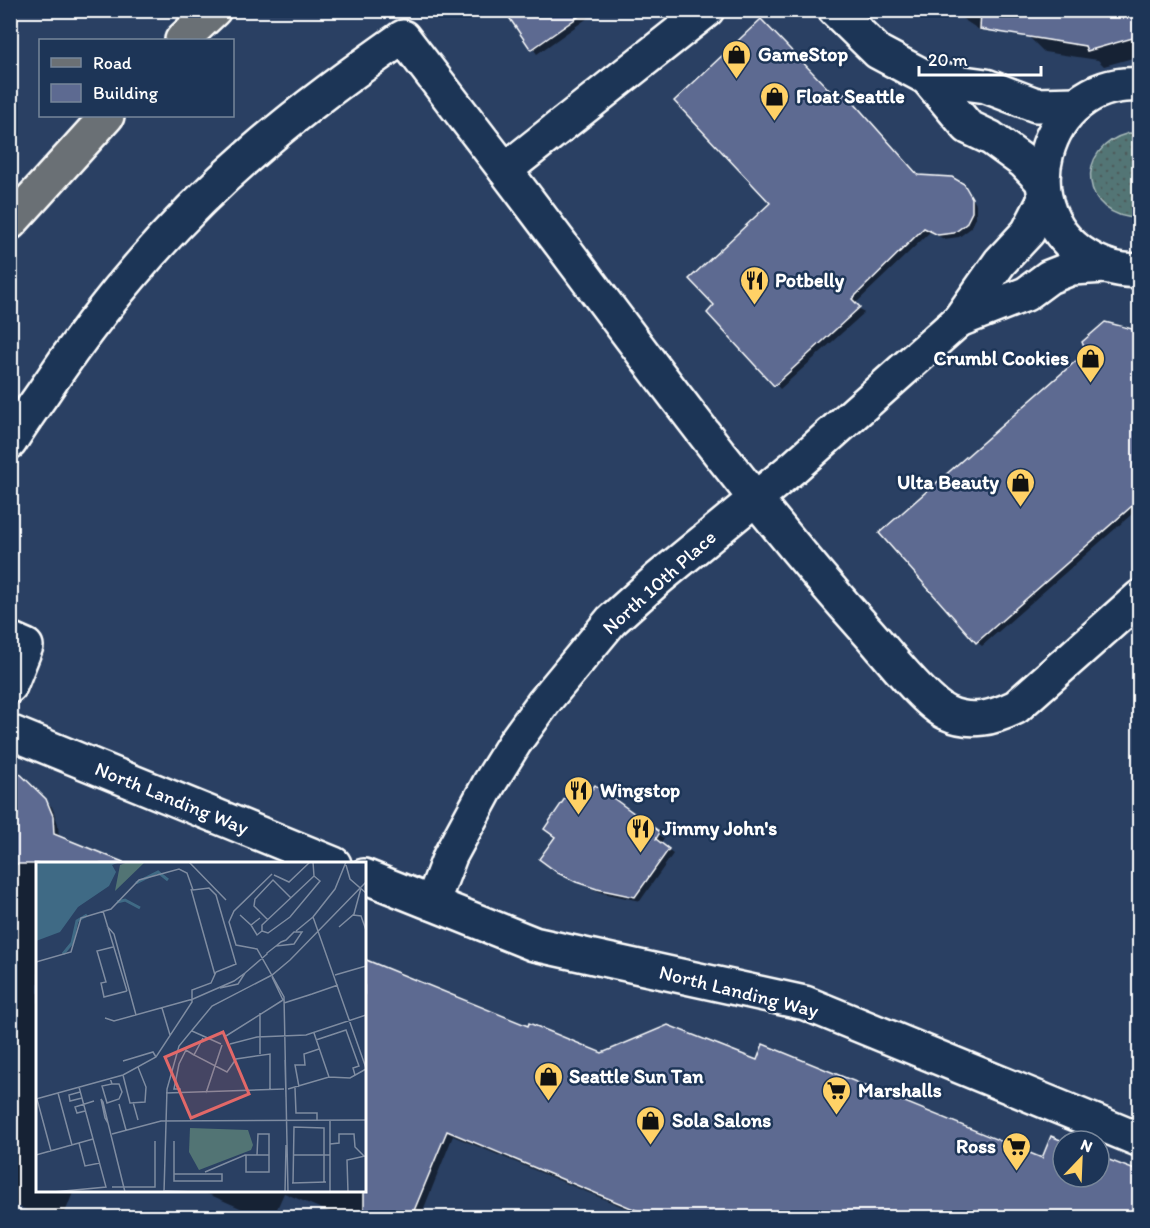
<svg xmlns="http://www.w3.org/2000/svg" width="1150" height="1228" font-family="Itim,sans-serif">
<defs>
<pattern id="grass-dots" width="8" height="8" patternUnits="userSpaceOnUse" patternTransform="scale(1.5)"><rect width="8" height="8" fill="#527474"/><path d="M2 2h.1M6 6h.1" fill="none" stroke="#4e5c5c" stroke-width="1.8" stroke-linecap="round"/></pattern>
</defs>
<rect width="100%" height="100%" fill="#2a4063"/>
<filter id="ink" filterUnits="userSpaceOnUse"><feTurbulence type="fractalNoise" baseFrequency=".0167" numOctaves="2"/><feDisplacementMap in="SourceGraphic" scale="12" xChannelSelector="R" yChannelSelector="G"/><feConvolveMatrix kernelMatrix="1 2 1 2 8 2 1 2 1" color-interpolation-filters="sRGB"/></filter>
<g filter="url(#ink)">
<path fill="url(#grass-dots)" stroke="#a8baba" stroke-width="1.5" d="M 1129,133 L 1139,134 L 1139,218 C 1081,218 1072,148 1129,133 Z"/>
<g fill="#0007">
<polygon points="505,10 599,10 537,54"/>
<polygon points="949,10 991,10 981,31"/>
<polygon points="1140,10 1140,56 1104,66 1098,60 1044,52 1028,36"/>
<polygon points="839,102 918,177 963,185 976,204 976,218 971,228 959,237 944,239 930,232 855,304 864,313 780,389 709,313 716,305 772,203"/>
<polygon points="1140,333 1140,507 982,646 977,642"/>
<polygon points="10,778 31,786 52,807 58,824 59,838 38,864 38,1190 74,1190 63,1218 46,1218 10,1203"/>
<polygon points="595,787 659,834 664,838 660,844 673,854 640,901 603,893 565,877 546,863 556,838 550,833"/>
<polygon points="528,1028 602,1055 758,1062 1042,1160 1063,1142 1063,1177 1099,1177 1099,1157 1140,1218 649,1218 453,1136 420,1218 343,1218 284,1193 273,1218 263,1218 199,1190 364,1190"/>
</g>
<g fill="#5d6a91" stroke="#fff" stroke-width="1.5">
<polygon points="504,10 588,10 531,50"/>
<polygon points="981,10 1140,10 1140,36 1087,51 1085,46 980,29"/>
<polygon points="761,19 839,100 845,93 918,175 952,177 964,184 972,198 972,212 966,224 954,233 938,235 924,228 852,299 860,307 774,386 707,313 714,305 689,279 770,203 674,101"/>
<polygon points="1105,322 1140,331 1140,499 976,643 879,533 1086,352 1082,342"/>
<polygon points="10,764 46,799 53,816 54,834 123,862 122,864 10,864"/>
<polygon points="576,782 590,792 595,785 660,832 656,839 669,849 635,897 597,889 576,882 558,873 539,859 555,837 544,829"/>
<polygon points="364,959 528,1026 529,1023 602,1053 668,1025 757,1060 763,1044 1042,1158 1051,1136 1063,1141 1063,1177 1099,1177 1099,1156 1140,1172 1140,1218 655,1218 447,1131 411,1218 364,1218"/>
</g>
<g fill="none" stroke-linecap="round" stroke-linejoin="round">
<defs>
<g id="minor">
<path d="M 707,10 L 505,170 C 624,326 737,486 868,632 C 886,652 925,703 947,713 C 971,724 993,718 1016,707 L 1140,597"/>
<polyline points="835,10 878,52 927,78 986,86 1036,105 1077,104"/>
<polyline points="927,78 968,127 991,138 1024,162 1042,181"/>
<path d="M 1140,85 C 1042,77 1004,216 1095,261 C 1109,268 1124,272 1140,270"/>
<polyline points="959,320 1026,294 1049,277 1072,268 1106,266"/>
<path d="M 10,442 C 20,425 32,409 43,393 C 102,304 174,220 255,150 C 302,109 352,73 403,37 L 505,170"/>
<polyline points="10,639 26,646 10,686"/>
<polyline points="10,732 334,864"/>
<polyline points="364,876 534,944 805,1003 1140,1140"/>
<polyline points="432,903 450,856 489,784 515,742 544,702 611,621 659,578 794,467 959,320 1000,262 1028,232 1045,199"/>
</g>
<g id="major">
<polyline points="182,40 214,10"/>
<polyline points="10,223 107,116"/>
</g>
</defs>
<use href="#minor" stroke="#fff" stroke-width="38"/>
<use href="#major" stroke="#fff" stroke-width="38"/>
<use href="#minor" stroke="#1d3557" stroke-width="33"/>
<use href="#major" stroke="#6b7074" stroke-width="33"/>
</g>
</g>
<defs>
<symbol id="shop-pin" viewBox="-11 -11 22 30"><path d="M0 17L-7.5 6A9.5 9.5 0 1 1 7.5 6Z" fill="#ffd166" stroke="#1d3557"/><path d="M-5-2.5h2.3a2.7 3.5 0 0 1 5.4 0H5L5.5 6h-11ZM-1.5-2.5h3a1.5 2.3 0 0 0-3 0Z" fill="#111"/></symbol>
<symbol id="restaurant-pin" viewBox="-11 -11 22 30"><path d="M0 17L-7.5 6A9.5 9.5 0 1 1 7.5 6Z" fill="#ffd166" stroke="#1d3557"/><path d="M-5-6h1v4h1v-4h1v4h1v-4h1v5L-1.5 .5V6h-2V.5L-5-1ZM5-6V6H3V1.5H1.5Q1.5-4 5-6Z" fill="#111"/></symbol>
<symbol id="supermarket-pin" viewBox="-11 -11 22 30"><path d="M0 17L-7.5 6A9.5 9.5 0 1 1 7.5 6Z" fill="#ffd166" stroke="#1d3557"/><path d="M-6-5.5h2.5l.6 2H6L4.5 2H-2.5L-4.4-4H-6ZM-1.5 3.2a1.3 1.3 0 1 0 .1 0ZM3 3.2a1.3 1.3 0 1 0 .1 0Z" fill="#111"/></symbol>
</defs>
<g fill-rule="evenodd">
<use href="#shop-pin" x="720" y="38" width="33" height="45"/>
<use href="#shop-pin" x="758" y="80" width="33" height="45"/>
<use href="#restaurant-pin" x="738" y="264" width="33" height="45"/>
<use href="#shop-pin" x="1074" y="342" width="33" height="45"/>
<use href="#shop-pin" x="1004" y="466" width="33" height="45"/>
<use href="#restaurant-pin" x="562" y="774" width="33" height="45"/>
<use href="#restaurant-pin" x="624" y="812" width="33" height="45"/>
<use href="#shop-pin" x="532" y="1060" width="33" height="45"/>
<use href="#supermarket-pin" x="820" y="1074" width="33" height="45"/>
<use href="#shop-pin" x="634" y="1104" width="33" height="45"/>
<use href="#supermarket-pin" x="1000" y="1130" width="33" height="45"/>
</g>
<g text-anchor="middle" stroke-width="5" stroke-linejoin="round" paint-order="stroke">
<g font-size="20" font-weight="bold" fill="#fff" stroke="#1d3557" text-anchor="start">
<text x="758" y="61">GameStop</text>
<text x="796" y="103">Float Seattle</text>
<text x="775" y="287">Potbelly</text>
<text x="1069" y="365" text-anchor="end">Crumbl Cookies</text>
<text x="999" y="489" text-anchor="end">Ulta Beauty</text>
<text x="600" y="797">Wingstop</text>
<text x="662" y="835">Jimmy John's</text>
<text x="569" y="1083">Seattle Sun Tan</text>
<text x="858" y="1097">Marshalls</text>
<text x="672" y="1127">Sola Salons</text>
<text x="996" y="1153" text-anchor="end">Ross</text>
</g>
<g font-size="20" fill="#fff" stroke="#1d3557">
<text transform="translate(659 582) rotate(-42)" y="7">North 10th Place</text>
<text transform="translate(172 798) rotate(22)" y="7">North Landing Way</text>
<text transform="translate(739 991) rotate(14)" y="7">North Landing Way</text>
</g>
</g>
<g transform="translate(36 862)">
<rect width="330" height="330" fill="#2a4063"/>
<path d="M 154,266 L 212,268 L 217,283 L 215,288 L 163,308 L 153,290 Z" fill="#527474"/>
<path d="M 92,0 L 109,0 L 79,29 L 84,3 Z" fill="#527474"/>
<path d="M 0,0 L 84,0 L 76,3 L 80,10 L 73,24 L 42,45 L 24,70 L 0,79 Z" fill="#3f6a85"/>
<path fill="none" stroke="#3f6a85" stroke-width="3" d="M 100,21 L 122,10 L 132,18M 81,40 L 89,38 L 104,46M 27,92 L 36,81 L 41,59 L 51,53"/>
<path fill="none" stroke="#7f8ca1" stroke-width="1.5" d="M 153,0 L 190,38M 310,0 L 299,27 L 277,55 L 330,206M 310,3 L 314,17 L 330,31M 236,12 L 198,49 L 193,60 L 200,83 L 221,87 L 248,135 L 252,330M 238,13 L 253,20 L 274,0M 155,27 L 179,113M 67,49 L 91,129M 204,53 L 215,63 L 224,56M 317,53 L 325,54 L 330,68M 232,58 L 218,44 L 219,37 L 237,18 L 255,36M 215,63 L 221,73 L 226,69 L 226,63 L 278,14 L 277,0M 71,64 L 78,72 L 100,153M 303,65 L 318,52 L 325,26M 226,69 L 232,71 L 254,55 L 284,19 L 278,14M 260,69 L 277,55M 77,85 L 61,89 L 70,120 L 65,121 L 68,135 L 91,129M 0,100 L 35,90 L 45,56 L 75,47 L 103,18 L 143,7 L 151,11 L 157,28 L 173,26 L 180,33 L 200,102 L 180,110 L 175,121 L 156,128 L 156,140 L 120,195 L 87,213 L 0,237M 299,113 L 330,104M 236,115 L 247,138M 184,126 L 202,122 L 209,111M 276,132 L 302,123M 248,141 L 276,132 L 270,134M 126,146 L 134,173M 224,151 L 224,192M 69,156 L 78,159 L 157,137 L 198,119 L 209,111 L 231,92 L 231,91 L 240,84 L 245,80 L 250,78 L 258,70 L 266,70 L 258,82 L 240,84M 156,169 L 185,182M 278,171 L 293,215M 190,174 L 247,138M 167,176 L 158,193 L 191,210 L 200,197 L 234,192 L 234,227M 280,178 L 310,168 L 323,204 L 317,206 L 319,213M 194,182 L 221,175 L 270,173 L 330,153M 249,198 L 250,235M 87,199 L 117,190 L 120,195M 87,213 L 94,241 L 109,240 L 110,225 L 102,205M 74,216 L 76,222 L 66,224 L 71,241 L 83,237 L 86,230 L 83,222 L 76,222M 263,225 L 259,203 L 269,203 L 268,192 L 283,187M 259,226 L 260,251 L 281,251 L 281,259M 252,227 L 293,215 L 314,216 L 330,207M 44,230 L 33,233 L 34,239 L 46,236M 22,231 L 36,283M 130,231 L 248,227M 144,231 L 144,227 L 138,227 L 143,202 L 150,188 L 158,193M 170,231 L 186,183M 1,237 L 15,289M 65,237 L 67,240 L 72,261 L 69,256 ZM 97,240 L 102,258M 83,242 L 90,268M 49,249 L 41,251 L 39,245 L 58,239M 294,259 L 294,330M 72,261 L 89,330M 76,272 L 125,259 L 330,258M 138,279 L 138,319 L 186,319 L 186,312 L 138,312M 43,281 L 49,304 L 64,301M 294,282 L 303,281 L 303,272 L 318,272 L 319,285 L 328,294M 0,293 L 57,277M 210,293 L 210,310 L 233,310 L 233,272 L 222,272 L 221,293M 258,293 L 294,293M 169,310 L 209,293 L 233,293M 256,321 L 290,320M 257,321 L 258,265 L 288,266 L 288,320M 76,325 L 119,325 L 119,279M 129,329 L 160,330M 17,330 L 70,325 L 43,225M 128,330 L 131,227 L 143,184 L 176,144 L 236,113 L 254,98 L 330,20M 249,330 L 250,283M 312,330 L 311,298 L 329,294"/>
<path fill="#e26868" fill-opacity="0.15" stroke="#e26868" stroke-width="3" d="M 187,170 L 213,232 L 155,256 L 129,195 Z"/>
<rect width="330" height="330" fill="none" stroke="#fff" stroke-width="3"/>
</g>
<rect width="1150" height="1228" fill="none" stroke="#1d3557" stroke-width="36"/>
<rect x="18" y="18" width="1114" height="1192" fill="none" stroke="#fff" stroke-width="2" filter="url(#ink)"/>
<rect x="39" y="39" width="195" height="78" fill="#1d3557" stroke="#77869a" stroke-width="1.5"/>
<rect x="51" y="58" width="30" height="9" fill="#6b7074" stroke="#77869a" stroke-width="1.5"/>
<text x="93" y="69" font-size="18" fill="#ffffff">Road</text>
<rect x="51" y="84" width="30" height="18" fill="#5d6a91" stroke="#77869a" stroke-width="1.5"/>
<text x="93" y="99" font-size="18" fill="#ffffff">Building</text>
<g transform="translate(1081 1159) rotate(23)"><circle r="28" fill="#1d3557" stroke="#77869a" stroke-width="1.5"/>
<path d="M0-4.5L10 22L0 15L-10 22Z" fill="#ffd166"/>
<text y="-9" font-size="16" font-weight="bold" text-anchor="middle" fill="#ffffff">N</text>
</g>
<path d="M919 66v9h122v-9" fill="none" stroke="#ffffff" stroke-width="3"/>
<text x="928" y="66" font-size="18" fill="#ffffff" stroke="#1d3557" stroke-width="4.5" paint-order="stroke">20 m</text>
</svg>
